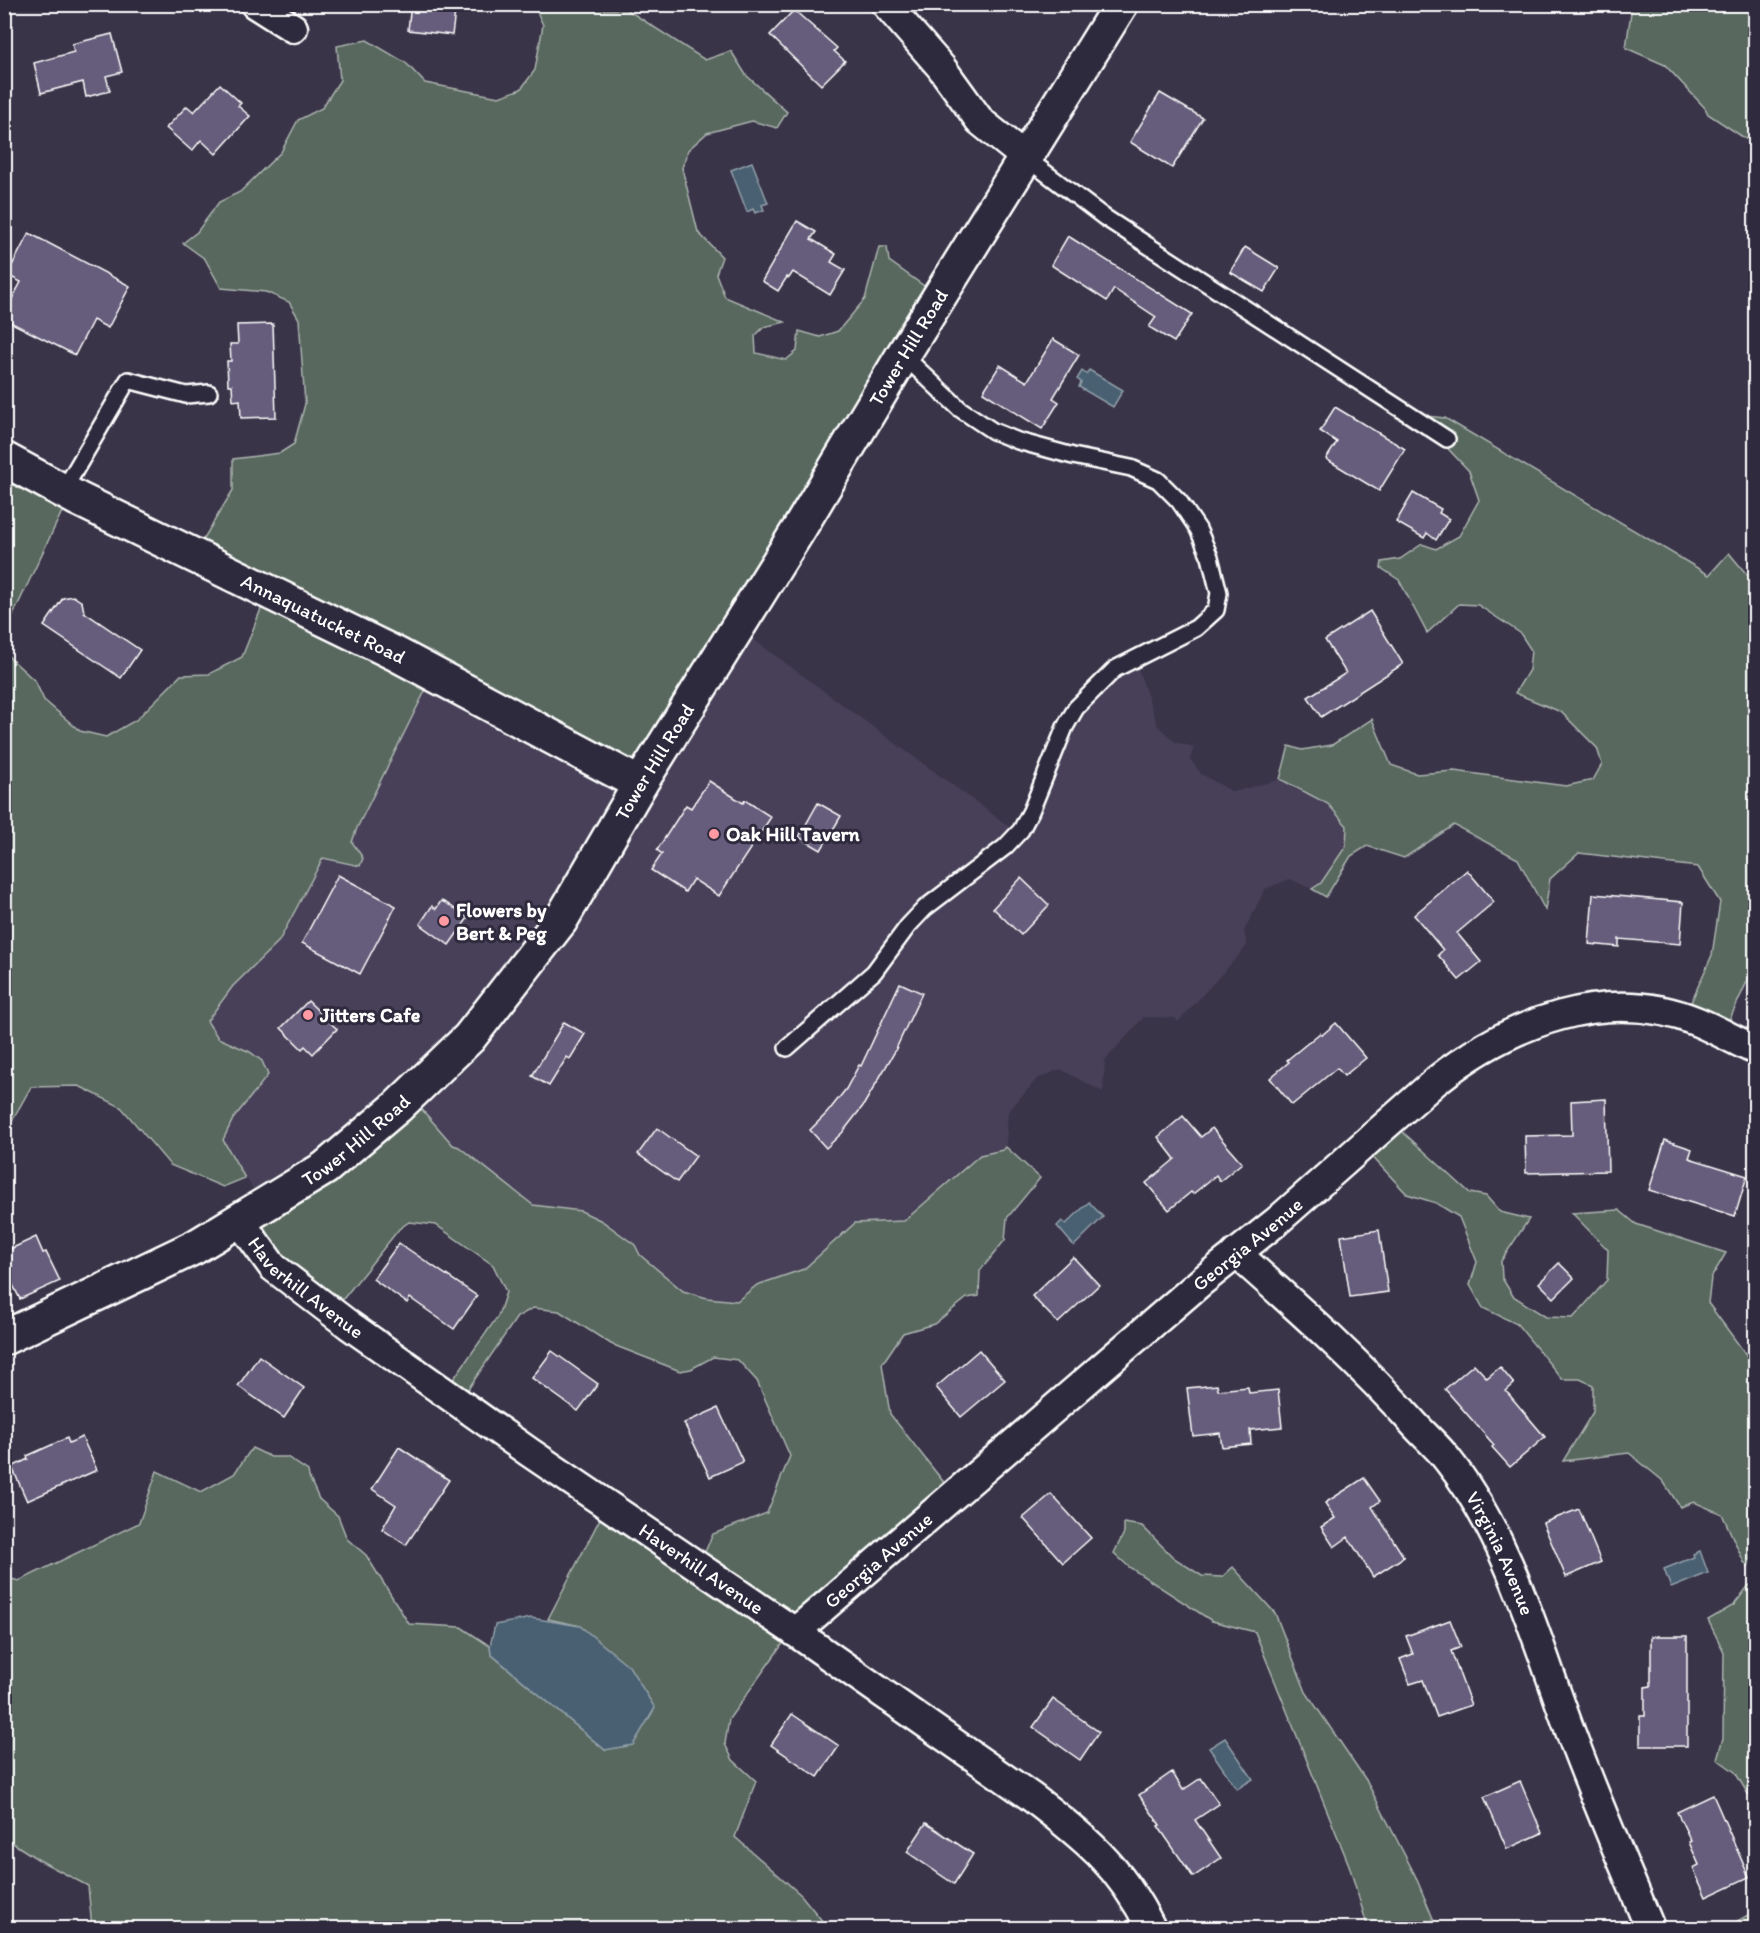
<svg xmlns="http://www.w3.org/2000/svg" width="1760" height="1933" font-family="Itim,sans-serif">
<rect width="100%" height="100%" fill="#3a3449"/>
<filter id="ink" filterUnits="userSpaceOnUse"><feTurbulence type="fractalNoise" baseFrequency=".0167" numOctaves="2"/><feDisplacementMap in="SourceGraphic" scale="12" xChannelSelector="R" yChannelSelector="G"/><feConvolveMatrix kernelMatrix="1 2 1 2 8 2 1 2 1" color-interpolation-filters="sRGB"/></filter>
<g filter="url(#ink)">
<polygon fill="#474058" points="750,637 1014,830 1056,748 1100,684 1136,663 1158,726 1175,742 1194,747 1190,759 1201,774 1233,792 1282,779 1328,804 1347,826 1346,846 1321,883 1312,889 1290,879 1265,889 1244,931 1247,946 1178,1022 1175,1018 1144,1017 1105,1060 1103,1092 1060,1069 1037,1079 1008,1112 1006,1147 1003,1150 980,1155 904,1221 855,1223 804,1269 757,1285 738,1301 707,1298 683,1291 640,1255 635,1245 602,1221 581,1211 533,1205 459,1147 453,1145 411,1097 259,1199 223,1140 233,1119 268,1075 262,1061 250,1052 218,1038 206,1022 233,986 279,941 323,858 360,866 363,858 352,842 357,828 432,676"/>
<g fill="#58685f" stroke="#acb4af" stroke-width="1.5">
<polygon points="593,4 605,10 626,9 705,60 731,51 746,75 787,112 777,128 752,121 707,133 688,150 682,168 698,232 722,257 716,274 725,297 785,322 764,327 755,336 756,353 786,360 797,351 799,331 820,337 838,331 865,299 879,247 887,247 889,261 941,298 642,783 432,677 357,828 352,842 363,858 360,866 323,858 279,941 233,986 207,1021 218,1038 250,1052 262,1061 268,1075 233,1119 223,1140 245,1178 223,1187 170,1165 121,1107 79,1086 31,1087 8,1128 9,1159 5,1161 4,647 8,656 35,681 44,700 80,731 106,737 136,720 181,675 209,674 242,657 263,604 195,553 233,490 233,459 280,453 294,444 305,404 299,319 289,302 266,292 221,288 205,259 183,243 197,232 219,202 240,192 281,152 298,120 322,108 340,80 337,46 367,40 406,63 425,83 499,97 521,89 535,70 543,25 534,5"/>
<polygon points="1632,5 1755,5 1755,145 1708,114 1705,108 1665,65 1626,48"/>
<polygon points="1416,415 1445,418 1709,575 1729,553 1749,577 1755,582 1755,964 1723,1034 1684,1018 1712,955 1720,902 1698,867 1579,853 1550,879 1545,910 1518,859 1454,825 1404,858 1367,846 1351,856 1326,897 1312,889 1321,883 1346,846 1347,826 1328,804 1280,779 1289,746 1302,750 1332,745 1372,719 1391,765 1417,774 1454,771 1566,786 1593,780 1602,764 1597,748 1561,712 1515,693 1529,670 1531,650 1520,633 1478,605 1459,604 1427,633 1399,580 1381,568 1382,562 1400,559 1422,544 1436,549 1459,536 1479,500 1469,471"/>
<polygon points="5,464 67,501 5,632"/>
<polygon points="411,1097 453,1145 459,1147 533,1205 581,1211 602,1221 635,1245 640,1255 683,1291 707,1298 737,1301 757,1285 804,1269 855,1223 904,1221 980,1155 1003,1150 1006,1147 1040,1178 1007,1218 1005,1240 980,1271 979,1296 967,1298 934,1324 903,1333 882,1364 890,1414 953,1494 789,1635 729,1719 725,1744 733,1760 756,1781 735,1837 801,1895 828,1928 92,1928 88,1886 39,1860 5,1838 4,1577 19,1581 139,1523 157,1471 201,1492 234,1474 252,1448 271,1457 287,1457 308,1471 309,1477 319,1499 338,1516 347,1539 366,1555 409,1624 461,1627 490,1646 491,1654 605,1750 580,1626 548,1619 605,1509 698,1567 713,1534 767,1513 790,1456 757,1381 738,1360 713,1357 691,1369 680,1371 611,1344 559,1311 533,1308 517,1317 458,1404 445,1391 498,1316 506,1292 493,1265 436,1225 409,1222 399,1229 332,1313 239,1226"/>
<polygon points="1394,1124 1470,1193 1486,1196 1500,1212 1529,1219 1501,1261 1502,1278 1513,1296 1546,1317 1573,1318 1607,1280 1608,1250 1572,1213 1619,1210 1636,1224 1726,1253 1711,1278 1708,1303 1747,1356 1755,1362 1756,1537 1748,1567 1744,1562 1722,1514 1694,1502 1680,1507 1663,1481 1629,1453 1563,1461 1593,1412 1593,1385 1580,1379 1562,1379 1517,1324 1483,1308 1470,1285 1477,1262 1459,1217 1436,1203 1407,1194 1365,1149"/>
<polygon points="1124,1523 1142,1526 1174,1558 1202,1576 1222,1577 1233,1567 1275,1613 1306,1692 1366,1780 1415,1875 1437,1928 1368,1928 1349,1865 1255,1632 1212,1621 1129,1567 1114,1553 1124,1533"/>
<polygon points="1749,1585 1756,1589 1756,1792 1749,1796 1735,1772 1717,1759 1723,1738 1724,1652 1708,1620 1734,1605"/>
<polygon points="1755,1911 1755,1928 1725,1928"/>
</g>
<g fill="#496172" stroke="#92a0aa" stroke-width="1.5">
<polygon points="752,162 768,203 762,205 764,210 755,213 753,209 747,212 731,170"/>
<polygon points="1089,370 1123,390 1113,407 1079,387 1081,382 1077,379 1082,371 1086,374"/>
<polygon points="1089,1202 1103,1217 1074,1246 1057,1226 1062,1221 1066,1224"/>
<polygon points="1700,1551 1708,1573 1671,1588 1664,1569 1694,1557 1693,1554"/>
<polygon points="531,1618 580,1626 629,1666 655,1708 633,1745 605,1750 491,1654 490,1646 495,1625"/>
<polygon points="1225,1738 1253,1779 1237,1789 1209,1748"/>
</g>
<g fill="#665d7b" stroke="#fff" stroke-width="1.5">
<polygon points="411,4 456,4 452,35 408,30"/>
<polygon points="794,10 837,48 834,51 845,61 821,85 770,35"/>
<polygon points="112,34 122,72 106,76 110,91 86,97 83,82 41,93 34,63 74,52 72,44"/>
<polygon points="220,84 241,103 238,106 250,116 216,154 201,140 192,151 166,128 187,106 194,112"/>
<polygon points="1160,93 1203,118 1172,168 1130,142"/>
<polygon points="797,221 816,232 811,239 836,254 831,262 845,270 830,295 793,272 789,278 787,277 778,291 762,281"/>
<polygon points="29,233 130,286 108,328 93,320 75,355 4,319 4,314 21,282 7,275"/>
<polygon points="1068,236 1192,314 1174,342 1149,327 1156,317 1114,289 1107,301 1051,265"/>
<polygon points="1245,247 1279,268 1264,292 1230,272"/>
<polygon points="273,324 276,417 241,418 240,400 233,401 232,385 228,385 227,361 231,361 230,344 238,344 237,325"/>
<polygon points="1053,339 1079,355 1053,398 1059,402 1042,429 983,392 1000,365 1027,382"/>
<polygon points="1335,407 1405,449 1379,491 1326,459 1337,442 1320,431"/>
<polygon points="1413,493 1441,509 1439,513 1449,519 1436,540 1427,533 1424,538 1396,522"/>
<polygon points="73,596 82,602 84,612 140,650 121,678 44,626 63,598"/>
<polygon points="1370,611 1403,664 1321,717 1308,697 1346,673 1325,640"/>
<polygon points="709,781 743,803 745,800 771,817 719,896 693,879 685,892 651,870 662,854 657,850 686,805 691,808"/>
<polygon points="818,803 841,816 821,850 799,837"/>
<polygon points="1467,870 1494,902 1457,933 1481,962 1459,980 1438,955 1443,950 1414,915"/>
<polygon points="338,875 396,906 360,974 302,943"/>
<polygon points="1021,878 1049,905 1021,935 993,908"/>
<polygon points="1593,894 1683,902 1680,944 1619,939 1619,947 1589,944"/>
<polygon points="441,901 446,903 468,918 449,945 420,924 432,906 436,909"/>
<polygon points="900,983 922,993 894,1053 863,1106 842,1133 826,1148 810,1130 827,1113 846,1089 859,1065 861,1066"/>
<polygon points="308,1001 337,1029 313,1054 305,1046 302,1049 281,1028"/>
<polygon points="564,1022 585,1034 570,1059 567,1057 549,1086 532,1076"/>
<polygon points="1336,1023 1366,1058 1344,1076 1337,1068 1292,1105 1270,1078 1289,1062 1287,1060 1320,1033 1322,1035"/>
<polygon points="1606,1099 1608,1171 1526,1173 1525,1136 1572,1135 1571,1101"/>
<polygon points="1183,1116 1201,1137 1212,1128 1242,1163 1220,1181 1216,1175 1193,1194 1191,1192 1169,1210 1146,1183 1175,1159 1158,1137"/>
<polygon points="657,1128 696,1156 677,1182 638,1154"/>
<polygon points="1665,1140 1692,1149 1689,1158 1747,1176 1735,1216 1649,1190"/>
<polygon points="1379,1230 1388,1292 1350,1297 1341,1236"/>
<polygon points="36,1237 43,1253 46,1252 60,1281 20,1299 4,1267 4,1252"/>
<polygon points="399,1243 477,1296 454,1329 410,1298 407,1303 373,1279"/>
<polygon points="1073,1257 1099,1285 1058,1323 1032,1296"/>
<polygon points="1559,1263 1574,1278 1554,1298 1539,1283"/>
<polygon points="979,1350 1005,1380 961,1417 936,1387"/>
<polygon points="552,1351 598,1384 578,1411 532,1378"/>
<polygon points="259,1356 304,1388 284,1418 238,1386"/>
<polygon points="1474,1364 1487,1378 1500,1367 1514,1384 1506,1391 1545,1437 1510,1467 1492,1447 1494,1445 1445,1389"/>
<polygon points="1217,1385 1218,1390 1248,1387 1249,1393 1278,1390 1282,1427 1250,1430 1251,1444 1222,1447 1220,1433 1193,1436 1187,1388"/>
<polygon points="718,1408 743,1462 710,1477 684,1423"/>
<polygon points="82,1437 97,1470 27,1501 12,1467 28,1459 27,1456 67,1438 69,1443"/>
<polygon points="399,1447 449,1480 406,1545 382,1529 396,1505 372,1489"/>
<polygon points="1364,1478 1380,1501 1372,1507 1404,1557 1373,1577 1348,1537 1334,1547 1321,1527 1335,1518 1325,1503"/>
<polygon points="1051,1494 1091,1538 1063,1563 1023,1518"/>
<polygon points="1579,1509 1601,1562 1566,1577 1543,1523"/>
<polygon points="1450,1620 1461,1647 1451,1651 1471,1705 1437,1717 1423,1680 1410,1684 1400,1659 1413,1654 1406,1636"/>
<polygon points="1651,1636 1687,1636 1687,1746 1640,1746 1640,1716 1645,1716 1645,1687 1651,1686"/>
<polygon points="1053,1699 1099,1732 1080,1760 1033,1727"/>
<polygon points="792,1714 839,1746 818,1777 771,1745"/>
<polygon points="1172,1772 1183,1790 1201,1778 1219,1804 1195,1820 1221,1858 1193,1877 1158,1826 1160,1825 1139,1795"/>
<polygon points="1520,1781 1542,1833 1507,1849 1484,1797"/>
<polygon points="1713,1795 1749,1877 1706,1897 1693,1868 1699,1865 1689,1842 1691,1841 1677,1812"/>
<polygon points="926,1823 973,1854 954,1884 907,1852"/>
</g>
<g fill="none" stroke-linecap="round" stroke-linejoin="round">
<defs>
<g id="service">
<polyline points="1026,158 1104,217 1447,439"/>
<polyline points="63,491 128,380 186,395 209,393"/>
<polyline points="787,1048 874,972 908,926 925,908 1005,847 1021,830 1031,811 1065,727 1076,708 1115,669 1196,628 1216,610 1219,593 1210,557 1198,529 1179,501 1158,480 1131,468 1073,456 1018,441 993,431 960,409 903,355"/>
</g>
<g id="minor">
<polyline points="255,4 293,28"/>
<polyline points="886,4 941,67 980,121 1026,158"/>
<path id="s1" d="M 239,1220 L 273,1267 L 349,1325 L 529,1452 L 795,1632 L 1030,1796 C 1084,1837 1120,1865 1151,1928"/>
<path id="s2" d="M 1236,1253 C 1299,1309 1360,1363 1416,1426 C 1426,1437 1438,1447 1447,1459 C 1510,1538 1538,1646 1573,1739 C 1597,1803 1624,1865 1650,1928"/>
<path id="s3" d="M 795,1632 L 1202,1281 L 1276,1222 L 1437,1080 C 1509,1023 1607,984 1698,1022 C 1717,1030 1736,1041 1756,1050"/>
</g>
<g id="tertiary">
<path id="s4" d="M 4,459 L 78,499 L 396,654 L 640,784"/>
</g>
<g id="primary">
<path id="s5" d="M 4,1338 L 195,1247 L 325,1168 L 397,1107 L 469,1038 L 561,920 L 640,784 L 799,529 L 903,355 L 1121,4"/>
</g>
</defs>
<use href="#service" stroke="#fff" stroke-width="20"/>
<use href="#minor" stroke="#fff" stroke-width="33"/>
<use href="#tertiary" stroke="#fff" stroke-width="38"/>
<use href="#primary" stroke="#fff" stroke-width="38"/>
<use href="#service" stroke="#2f2a3d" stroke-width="15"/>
<use href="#minor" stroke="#2f2a3d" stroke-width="28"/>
<use href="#tertiary" stroke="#2f2a3d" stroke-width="33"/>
<use href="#primary" stroke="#2f2a3d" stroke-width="33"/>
</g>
</g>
<g fill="#ff9aa2" stroke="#2f2a3d" stroke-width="2">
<circle cx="714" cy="834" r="6"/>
<circle cx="444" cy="921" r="6"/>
<circle cx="308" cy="1015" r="6"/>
</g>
<g text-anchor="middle" stroke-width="6" stroke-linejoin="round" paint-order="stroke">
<g font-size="20" fill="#fff" stroke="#2f2a3d">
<text dy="7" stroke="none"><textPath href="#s5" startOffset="1377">Tower Hill Road</textPath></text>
<text dy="7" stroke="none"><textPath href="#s4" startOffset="357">Annaquatucket Road</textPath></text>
<text dy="7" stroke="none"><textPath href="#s5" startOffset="891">Tower Hill Road</textPath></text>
<text dy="7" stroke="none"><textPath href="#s5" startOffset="405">Tower Hill Road</textPath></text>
<text dy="7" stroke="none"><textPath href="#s3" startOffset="596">Georgia Avenue</textPath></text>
<text dy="7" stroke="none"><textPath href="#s1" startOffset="96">Haverhill Avenue</textPath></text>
<text dy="7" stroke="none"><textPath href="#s2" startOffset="404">Virginia Avenue</textPath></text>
<text dy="7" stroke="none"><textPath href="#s3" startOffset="110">Georgia Avenue</textPath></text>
<text dy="7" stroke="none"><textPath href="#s1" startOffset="582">Haverhill Avenue</textPath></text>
</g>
<g font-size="20" font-weight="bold" fill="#fff" stroke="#2f2a3d" text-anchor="start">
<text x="726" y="841">Oak Hill Tavern</text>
<text x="456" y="917">Flowers by<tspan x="456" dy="23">Bert &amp; Peg</tspan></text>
<text x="320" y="1022">Jitters Cafe</text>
</g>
</g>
<rect width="1760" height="1933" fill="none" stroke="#2f2a3d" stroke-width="24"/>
<rect x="12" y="12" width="1736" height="1909" fill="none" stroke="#fff" stroke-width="2" filter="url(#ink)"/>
</svg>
